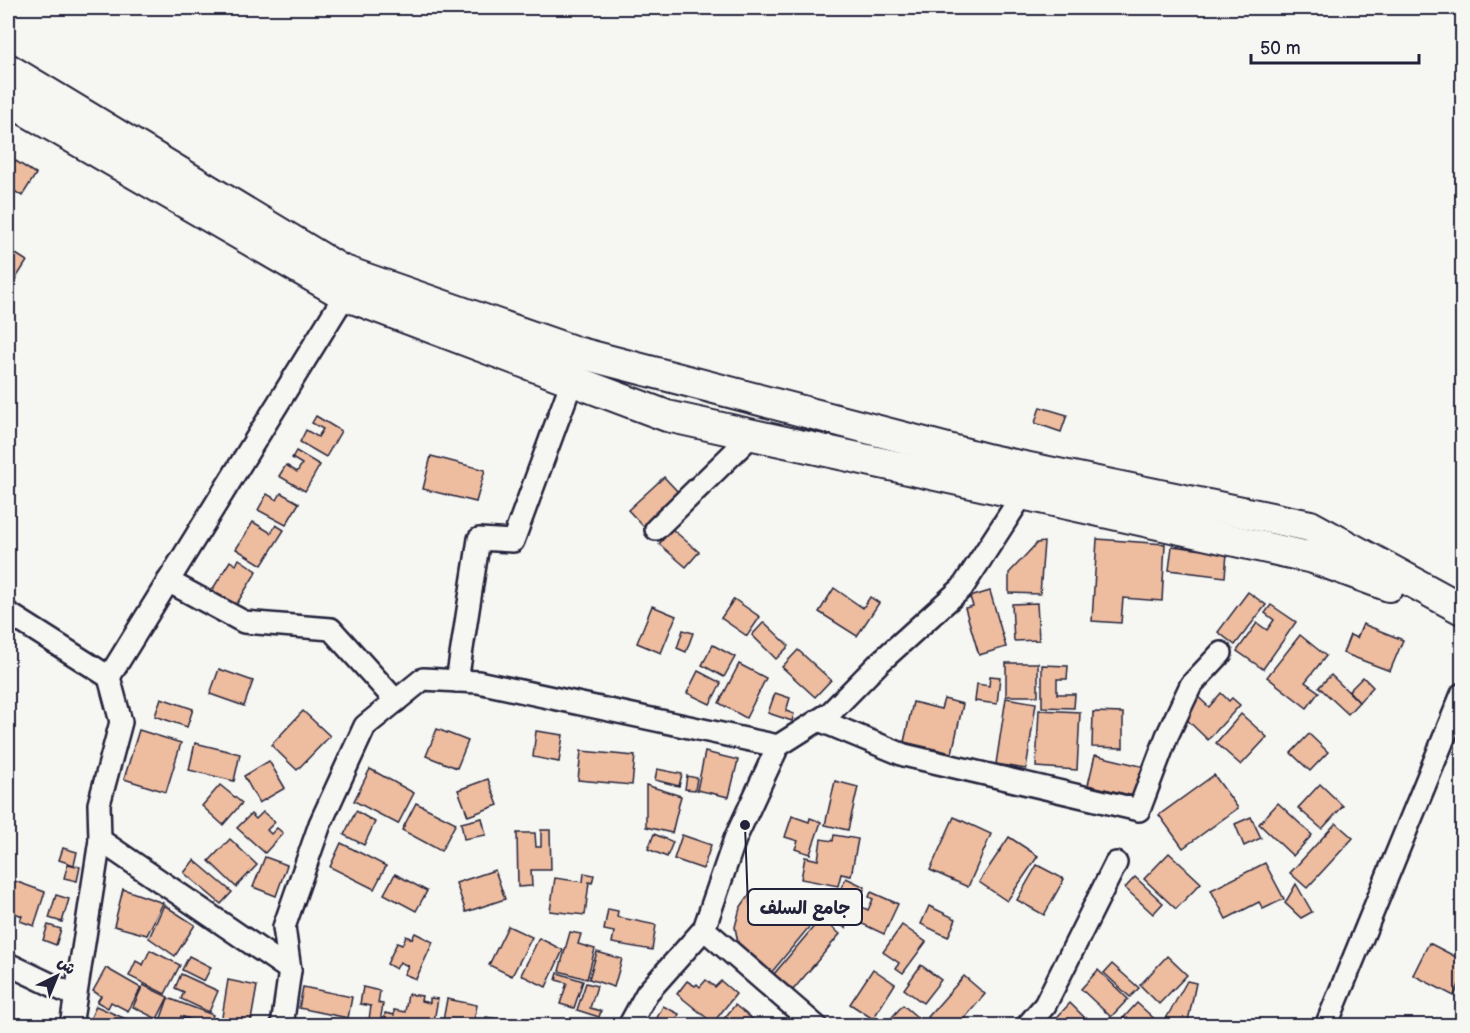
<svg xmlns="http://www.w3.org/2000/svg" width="1470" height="1033" font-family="'Balsamiq Sans','Playpen Sans Arabic',sans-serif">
<rect width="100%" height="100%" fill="#f6f6f2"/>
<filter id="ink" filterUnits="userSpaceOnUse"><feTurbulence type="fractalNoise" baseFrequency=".0167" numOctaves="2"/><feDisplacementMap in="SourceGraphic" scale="12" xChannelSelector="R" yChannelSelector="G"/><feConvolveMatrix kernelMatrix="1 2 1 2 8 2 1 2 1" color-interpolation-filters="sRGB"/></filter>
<g filter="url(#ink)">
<g fill="#eebc9f" stroke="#22223b" stroke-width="1.5">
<polygon points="8,156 36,174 22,196 8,187"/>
<polygon points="8,249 27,261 8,291"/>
<polygon points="1040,407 1067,415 1061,432 1035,423"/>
<polygon points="316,416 341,431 326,457 300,442 306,430 318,437 323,429 312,423"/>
<polygon points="296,451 320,465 305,491 279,476 286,465 297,472 302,464 292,458"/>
<polygon points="431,456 485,470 476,502 423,489"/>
<polygon points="664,477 679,493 643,526 628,510"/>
<polygon points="281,493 299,503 286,525 258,510 267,494 277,500"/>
<polygon points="253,522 271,533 276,525 284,530 262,565 236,549"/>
<polygon points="672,529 699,552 686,567 659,544"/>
<polygon points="1097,539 1165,544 1162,601 1123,598 1121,623 1092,621"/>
<polygon points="1044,542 1040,594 1009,593 1009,573 1037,543"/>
<polygon points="1172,546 1227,553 1225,577 1169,570"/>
<polygon points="239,559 257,571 233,610 209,595 230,561 236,565"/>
<polygon points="834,588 863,608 870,597 879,603 857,636 819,612"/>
<polygon points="990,591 1006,647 979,655 965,608 973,606 970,597"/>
<polygon points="1248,592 1266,605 1235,645 1218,632"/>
<polygon points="734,599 760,617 747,636 721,618"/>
<polygon points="1037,603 1039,640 1014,641 1012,604"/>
<polygon points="1271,605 1296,622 1263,669 1237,651 1257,623 1267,630 1274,620 1265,613"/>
<polygon points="652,606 676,616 661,653 637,643"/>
<polygon points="764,622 789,646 776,659 752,635"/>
<polygon points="1363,624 1403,640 1390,671 1343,653 1350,635 1357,638"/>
<polygon points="683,630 693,633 686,652 677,648"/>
<polygon points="1300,635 1326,656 1305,682 1319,692 1307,708 1267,677"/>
<polygon points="713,645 735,657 724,677 702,665"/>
<polygon points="798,650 831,680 815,697 782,667"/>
<rect x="1006" y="663" width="32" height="33"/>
<polygon points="739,664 766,678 746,718 719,703"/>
<polygon points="1042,665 1068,666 1067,679 1057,679 1057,694 1075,694 1074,708 1042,707"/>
<polygon points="219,669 253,681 244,706 210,694"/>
<polygon points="698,671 721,683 710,704 687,693"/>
<polygon points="1331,675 1359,702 1348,714 1319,687"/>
<polygon points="990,676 1000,677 997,704 975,701 977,684 989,686"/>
<polygon points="1363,677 1373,687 1359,702 1349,691"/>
<polygon points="775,693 790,698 786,711 794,714 792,721 768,713"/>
<polygon points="1221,693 1229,701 1232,698 1240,705 1208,740 1180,713 1196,695 1209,707"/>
<polygon points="161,698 193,709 187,727 155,716"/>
<polygon points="1006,698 1036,703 1026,769 996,764"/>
<polygon points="944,699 963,704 952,753 904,742 913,702 941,709"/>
<polygon points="1039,710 1080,712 1077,770 1036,767"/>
<polygon points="303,711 330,736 297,770 271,745"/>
<polygon points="1093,712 1123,713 1123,748 1092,747"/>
<polygon points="1241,714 1267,737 1241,765 1216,743"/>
<polygon points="437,729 468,741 457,768 426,756"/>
<polygon points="139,730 181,743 166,792 124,779"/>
<polygon points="536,731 563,735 559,762 533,757"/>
<polygon points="1309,734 1328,752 1310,771 1291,753"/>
<polygon points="195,743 240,754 234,781 189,770"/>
<polygon points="581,751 635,756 632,785 578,780"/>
<polygon points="705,752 738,760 729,797 697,790"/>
<polygon points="1095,755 1145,767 1138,797 1088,785"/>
<polygon points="269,761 285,788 259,803 244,776"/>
<polygon points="370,769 414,793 398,824 354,801"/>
<polygon points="657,769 682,774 679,786 655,780"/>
<polygon points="1214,775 1238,808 1183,848 1159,815"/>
<polygon points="687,776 697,778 695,790 685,789"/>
<polygon points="488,779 498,805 468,816 458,790"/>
<polygon points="835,781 858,787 848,830 825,825"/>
<polygon points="1320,784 1343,806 1322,829 1298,808"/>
<polygon points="220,785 242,803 223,825 202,806"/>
<polygon points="646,785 681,796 672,833 646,827"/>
<polygon points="416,803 456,823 441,851 402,830"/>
<polygon points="1278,803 1312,835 1293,856 1259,824"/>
<polygon points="356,811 375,822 364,845 344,835"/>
<polygon points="263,812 275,822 267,830 271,834 277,828 283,833 265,853 237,828 251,814 256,819"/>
<polygon points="792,816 809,822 810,818 821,822 810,854 795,849 798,841 785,837"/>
<polygon points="954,817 991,834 968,887 930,870"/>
<polygon points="1251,817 1261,838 1244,846 1235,824"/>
<polygon points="482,818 486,835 464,839 461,823"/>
<polygon points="1336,823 1353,838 1307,888 1290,873"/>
<polygon points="541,830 550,830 551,870 531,870 532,886 518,887 517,833 535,833 536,847 541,847"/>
<polygon points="654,834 673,842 667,857 648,849"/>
<polygon points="682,835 711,845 703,869 674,859"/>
<polygon points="834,835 858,839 851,876 841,874 838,886 801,879 805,857 818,860 821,839 833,841"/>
<polygon points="1009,837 1038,856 1007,901 979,882"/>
<polygon points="230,839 257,865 236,887 209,861"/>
<polygon points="341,843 386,866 374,889 330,867"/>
<polygon points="63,848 77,852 74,865 59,860"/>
<polygon points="1169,853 1201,883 1176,909 1144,879"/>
<polygon points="265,857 287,865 276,896 253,887"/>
<polygon points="194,860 232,892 221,904 184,873"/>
<polygon points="1265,863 1284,899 1263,909 1259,902 1226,919 1211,890"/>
<polygon points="68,864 80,867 77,881 64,878"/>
<polygon points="1037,865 1064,879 1044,915 1017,900"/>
<polygon points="495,870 505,899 466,912 456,883"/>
<polygon points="584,873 594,875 592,883 589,882 585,915 550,911 555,878 583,882"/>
<polygon points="395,874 427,891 416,911 384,894"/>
<polygon points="1135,877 1163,903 1153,914 1125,888"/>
<polygon points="846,878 865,887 846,928 825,918 830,908 842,913 848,901 837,896"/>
<polygon points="12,880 45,892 34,926 20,921 22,916 8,910 8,892"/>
<polygon points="1296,884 1312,912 1301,918 1285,903"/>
<polygon points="123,889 163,903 147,935 114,926"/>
<polygon points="803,890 833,898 771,973 738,943 735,927 740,908 751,892 781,915"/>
<polygon points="871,892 898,904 884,934 856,921 862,907 868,910 873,899 869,897"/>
<polygon points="56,895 69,899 62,922 49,918"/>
<polygon points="164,905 195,925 175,956 149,938"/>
<polygon points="929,906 956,919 948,937 921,924"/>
<polygon points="608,909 618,911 617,917 656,925 652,950 612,943 614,932 604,930"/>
<polygon points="821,918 840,934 793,990 774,974"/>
<polygon points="48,925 61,929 56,945 43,940"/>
<polygon points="902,925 926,942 903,973 896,968 899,963 883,952"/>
<polygon points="508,926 532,937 512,976 489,965"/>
<polygon points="570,932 581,934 578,944 595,949 587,979 559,971"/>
<polygon points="415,933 433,942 416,979 404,974 408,966 400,962 396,969 387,964 397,943 402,945 406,936 412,939"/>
<polygon points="539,938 563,950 546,987 521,975"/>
<polygon points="1429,943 1462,960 1462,978 1454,996 1413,975"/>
<polygon points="150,950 180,965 165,994 129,976 136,961 143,965"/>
<polygon points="597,952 622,959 614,987 589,979"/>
<polygon points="189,956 211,967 204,981 182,970"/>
<polygon points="1167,956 1187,975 1159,1004 1140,985"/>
<polygon points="1112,964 1139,988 1130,997 1104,973"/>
<polygon points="921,965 941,980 923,1003 904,989"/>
<polygon points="106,968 141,988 128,1011 111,1002 108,1008 97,1002 101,996 93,991"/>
<polygon points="873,969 895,984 873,1019 850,1004"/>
<polygon points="1098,970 1128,999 1111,1017 1081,989"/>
<polygon points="558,973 583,981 574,1008 560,1004 567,983 556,980"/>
<polygon points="181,974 218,991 209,1012 181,999 184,992 175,988"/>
<polygon points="964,976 985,994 958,1026 939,1026 928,1017"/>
<polygon points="228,980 257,986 250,1026 221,1023"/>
<polygon points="706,980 715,987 721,981 736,994 713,1023 677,994 687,981 695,986 697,984 700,987"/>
<polygon points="1187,981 1196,983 1187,1026 1163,1024"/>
<polygon points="586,983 597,986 590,1008 601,1011 599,1017 577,1010"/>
<polygon points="143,985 168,997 157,1019 133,1007"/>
<polygon points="303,987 352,997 348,1018 299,1008"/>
<polygon points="363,987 380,991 378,1003 383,1004 380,1022 369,1019 371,1006 360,1004"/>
<polygon points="408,994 422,996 421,1001 430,1003 430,998 438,999 433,1026 395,1026 384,1023 385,1013 394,1015 394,1010 405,1012"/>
<polygon points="168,998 213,1015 209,1026 181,1016 178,1026 160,1021"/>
<polygon points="447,999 477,1005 473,1026 442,1026"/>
<polygon points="1070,1003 1093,1026 1049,1026"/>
<polygon points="1137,1003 1159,1023 1156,1026 1116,1026"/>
<polygon points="735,1005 760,1025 759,1026 718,1026"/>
<polygon points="903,1005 925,1024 923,1026 884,1026"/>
<polygon points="96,1006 142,1026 87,1026"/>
<polygon points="663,1006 679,1014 673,1026 667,1026 656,1020"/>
<polygon points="486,1017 539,1026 485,1026"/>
<polygon points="183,1018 203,1026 181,1026"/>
</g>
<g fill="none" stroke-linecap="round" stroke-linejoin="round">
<defs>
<g id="minor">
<polyline points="656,529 752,435"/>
<polyline points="168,581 244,622 331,629 396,701"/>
<polyline points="8,613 109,677 345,295"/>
<polyline points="457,681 479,539 513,541 572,381"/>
<polyline points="819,720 904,755 1139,810 1167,736 1191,685 1221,653"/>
<polyline points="778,746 830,713 880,662 962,588 1023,494"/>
<polyline points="100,840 290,970"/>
<polyline points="704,929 816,1026"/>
<polyline points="8,964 75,996"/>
<polyline points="71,1026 100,840 99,804 121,722 109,677"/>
<polyline points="282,1026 290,970 284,927 320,824 365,726 423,679 478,682 778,746 735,839 704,929 647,993 629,1026"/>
<polyline points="1027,1026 1045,1005 1116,863"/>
<polyline points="1326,1026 1462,694"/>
</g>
<g id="secondary">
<polyline points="8,69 341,270 576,352 990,460 1310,526 1462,609"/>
<polyline points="8,100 345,295 667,416 1313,558 1389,586"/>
</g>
</defs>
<use href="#minor" stroke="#22223b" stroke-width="26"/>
<use href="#secondary" stroke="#22223b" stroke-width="34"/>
<use href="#minor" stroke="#f6f6f2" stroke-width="21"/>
<use href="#secondary" stroke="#f6f6f2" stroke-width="30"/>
</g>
</g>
<path fill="none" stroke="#22223b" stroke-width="2" d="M745 825L748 907"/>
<circle fill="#22223b" stroke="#f6f6f2" stroke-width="2" cx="745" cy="825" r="6"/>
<rect fill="#f6f6f2" stroke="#22223b" stroke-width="2" x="748" y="889" width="114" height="36" rx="6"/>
<g font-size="18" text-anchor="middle" font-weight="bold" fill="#22223b">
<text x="805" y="914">جامع السلف</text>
</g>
<rect width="1470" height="1033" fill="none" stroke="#f6f6f2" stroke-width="30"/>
<rect x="15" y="15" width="1440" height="1003" fill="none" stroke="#22223b" stroke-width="2" filter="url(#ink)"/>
<g transform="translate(57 976) rotate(43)" stroke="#f6f6f2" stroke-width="4.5" paint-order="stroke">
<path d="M0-4.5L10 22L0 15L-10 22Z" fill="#22223b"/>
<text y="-9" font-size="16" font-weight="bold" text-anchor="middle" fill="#22223b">ش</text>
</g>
<path d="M1251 54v9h168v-9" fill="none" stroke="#22223b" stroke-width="3"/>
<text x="1260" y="54" font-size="18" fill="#22223b" stroke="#f6f6f2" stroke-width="4.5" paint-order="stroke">50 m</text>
</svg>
